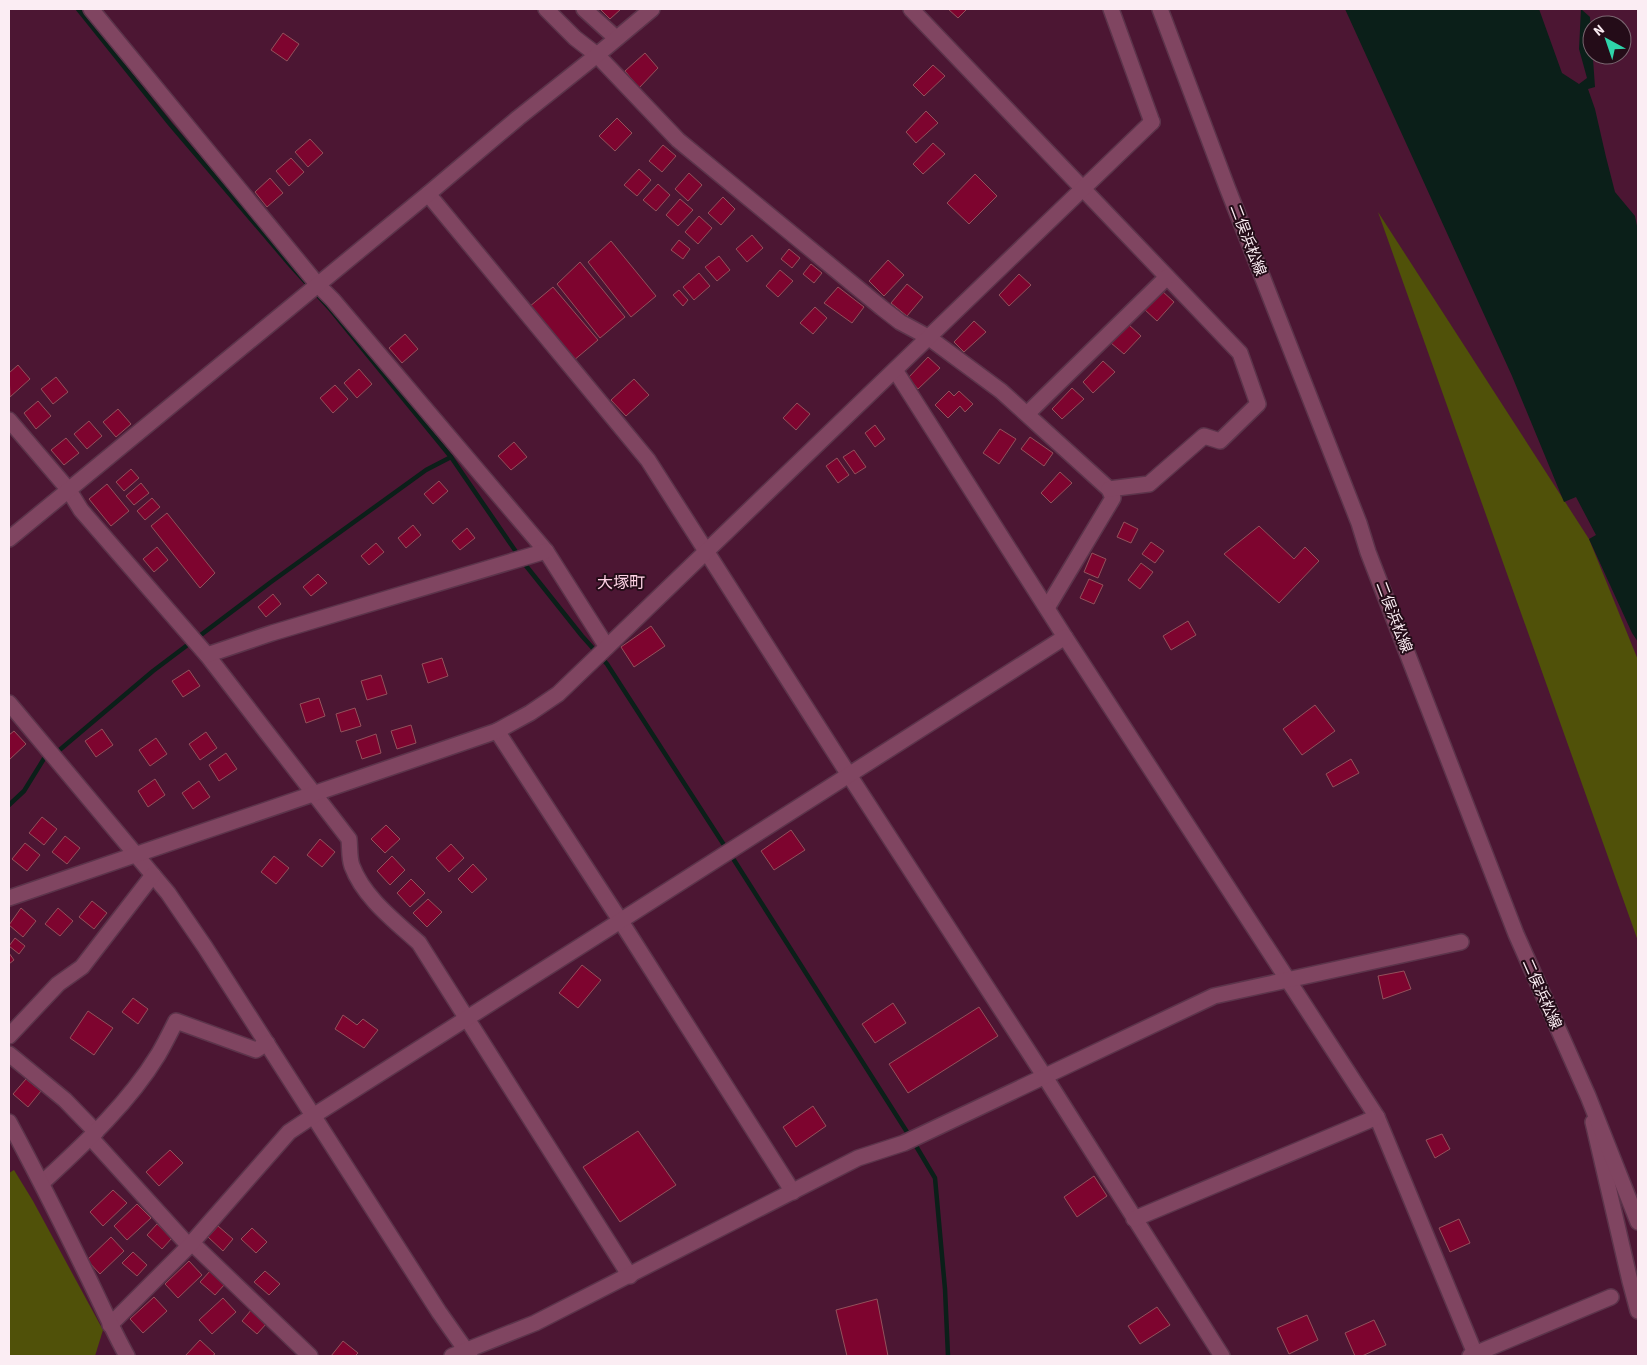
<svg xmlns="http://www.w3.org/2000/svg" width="1647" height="1365" font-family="'Source Sans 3','Noto Sans JP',sans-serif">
<rect width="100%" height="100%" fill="#4c1633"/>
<g fill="#505109">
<polygon points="1378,212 1589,539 1638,660 1638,941"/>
<polygon points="14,1170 33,1201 103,1330 95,1356 9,1356 9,1173"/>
</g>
<polygon fill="#0b1f19" points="1345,9 1539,9 1562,73 1579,84 1587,78 1579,49 1581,9 1590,17 1595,87 1588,89 1595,109 1606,157 1615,192 1635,216 1638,231 1638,642 1632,633 1589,539 1596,535 1576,497 1564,502 1512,376"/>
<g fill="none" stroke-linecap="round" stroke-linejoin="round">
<g stroke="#0b1f19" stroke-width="4.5">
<polyline points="78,9 170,124 291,266 331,310 451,457 523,562 582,636 607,664 724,845"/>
<polyline points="56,753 153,671 271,582 426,470 451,457"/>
<polyline points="9,805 24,791 45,757 48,756"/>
<polyline points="734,860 907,1132"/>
<polyline points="916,1146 935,1178 945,1289 948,1356"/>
</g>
</g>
<g fill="#7e042f" stroke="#93515c">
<polygon points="600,9 621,9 610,19"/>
<polygon points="948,9 967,9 958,18"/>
<polygon points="283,33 299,44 287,61 271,50"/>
<polygon points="645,53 658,68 639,88 625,71"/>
<polygon points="933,65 945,76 924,96 913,85"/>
<polygon points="926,111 938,123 916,143 906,132"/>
<polygon points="617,118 632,133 615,151 599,136"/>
<polygon points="310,139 323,153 308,167 295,152"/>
<polygon points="933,143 945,154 923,174 913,164"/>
<polygon points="663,145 676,156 662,172 649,161"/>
<polygon points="291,158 304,172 289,186 276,171"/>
<polygon points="639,169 651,180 637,196 624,185"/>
<polygon points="689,173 702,185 688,201 675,189"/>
<polygon points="975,174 997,196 969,224 947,203"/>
<polygon points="270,178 283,193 267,207 255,192"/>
<polygon points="658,184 670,195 656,211 643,200"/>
<polygon points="723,197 735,209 721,225 708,213"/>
<polygon points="680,199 693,210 678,226 666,215"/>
<polygon points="699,216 712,228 698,244 685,232"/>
<polygon points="752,235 763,248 747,262 736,249"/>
<polygon points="679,240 690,249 683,259 671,250"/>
<polygon points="611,241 656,296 631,317 588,262"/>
<polygon points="789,249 800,258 792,268 781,259"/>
<polygon points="719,256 730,270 717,281 705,267"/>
<polygon points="888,260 904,275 884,296 869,281"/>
<polygon points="580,262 625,317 600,338 557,284"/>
<polygon points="811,264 822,273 814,283 803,274"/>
<polygon points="780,270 793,281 778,297 766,286"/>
<polygon points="699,273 710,286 694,300 683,287"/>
<polygon points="1019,274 1031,285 1009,306 999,295"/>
<polygon points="907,284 923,297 907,316 891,303"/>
<polygon points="553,287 598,340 573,361 529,307"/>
<polygon points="838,287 864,307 852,323 824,303"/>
<polygon points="679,290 688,300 683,306 673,295"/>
<polygon points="1161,290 1174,302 1157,321 1144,309"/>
<polygon points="815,307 827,318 813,334 800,323"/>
<polygon points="974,321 986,332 964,352 954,342"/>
<polygon points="1128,324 1141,336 1124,354 1111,343"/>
<polygon points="405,334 418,349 402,363 389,348"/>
<polygon points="928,357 940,368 918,389 908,378"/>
<polygon points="1103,361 1115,372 1093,393 1083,382"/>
<polygon points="18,365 30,379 10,397 9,373"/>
<polygon points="359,369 372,384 357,398 344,383"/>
<polygon points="56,377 68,392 53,404 41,389"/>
<polygon points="634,379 649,395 626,416 611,400"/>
<polygon points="335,385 348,399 333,413 320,398"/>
<polygon points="1072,388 1084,399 1062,419 1052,409"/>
<polygon points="949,391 954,396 959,391 973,404 965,412 960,406 948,418 935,405"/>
<polygon points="38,401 51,416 36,429 24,413"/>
<polygon points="797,403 810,414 796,430 783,418"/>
<polygon points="118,409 131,424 116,437 103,422"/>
<polygon points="89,421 102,436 87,449 74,434"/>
<polygon points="875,425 885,439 875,447 865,433"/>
<polygon points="1000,429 1016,439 999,464 983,453"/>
<polygon points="1030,437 1053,453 1044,466 1021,449"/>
<polygon points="66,438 79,453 64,465 51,450"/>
<polygon points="514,442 527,457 511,470 498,456"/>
<polygon points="854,450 866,467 855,474 843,457"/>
<polygon points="837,458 849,475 838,483 826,466"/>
<polygon points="131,469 139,478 124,491 116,482"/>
<polygon points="1060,472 1072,483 1051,503 1041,493"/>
<polygon points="439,481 448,491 433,504 424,494"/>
<polygon points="141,483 149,493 134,505 126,496"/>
<polygon points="107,484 129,511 111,526 89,499"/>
<polygon points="152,498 160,507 145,520 137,511"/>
<polygon points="167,513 215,573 200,588 151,526"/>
<polygon points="1124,522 1138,529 1131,543 1117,537"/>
<polygon points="413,525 421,535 406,548 398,538"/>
<polygon points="1259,526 1294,559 1305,547 1319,561 1279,603 1224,554"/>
<polygon points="467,528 475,538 460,550 452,541"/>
<polygon points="1151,542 1164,551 1155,563 1142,554"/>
<polygon points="376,543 384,552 369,565 361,556"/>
<polygon points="157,547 168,560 154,572 143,559"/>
<polygon points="1092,553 1106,559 1098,578 1084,572"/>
<polygon points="1141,563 1153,572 1140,589 1128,580"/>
<polygon points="318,574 327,583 311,596 303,587"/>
<polygon points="1089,579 1103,585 1094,604 1080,598"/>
<polygon points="273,594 281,604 266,617 258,607"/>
<polygon points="1188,621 1196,635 1171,650 1163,636"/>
<polygon points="651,626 665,646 634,667 621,647"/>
<polygon points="442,658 448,676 428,683 422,664"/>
<polygon points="189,670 200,686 183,697 172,681"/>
<polygon points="381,675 387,694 367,700 361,681"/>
<polygon points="319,698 325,716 306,723 300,704"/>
<polygon points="1315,705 1335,731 1302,755 1283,729"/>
<polygon points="355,708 361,726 341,732 336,714"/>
<polygon points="411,725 416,743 397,749 391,731"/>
<polygon points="102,729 113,745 96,757 85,741"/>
<polygon points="14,731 26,744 9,760 9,735"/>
<polygon points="206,732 217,748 200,760 189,744"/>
<polygon points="376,734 381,753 362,759 356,741"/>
<polygon points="156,738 167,754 150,766 139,750"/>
<polygon points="226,753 237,769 219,781 209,765"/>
<polygon points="1351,759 1359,773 1333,787 1326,774"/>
<polygon points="155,779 165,795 148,807 138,791"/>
<polygon points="199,781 210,797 193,809 182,793"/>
<polygon points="42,817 57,829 44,845 29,833"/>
<polygon points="386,825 400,839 385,853 371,839"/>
<polygon points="791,830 805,850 774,870 761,851"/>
<polygon points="65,836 80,848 67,864 52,852"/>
<polygon points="320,839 335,852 322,867 307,855"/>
<polygon points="25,843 40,855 27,871 12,859"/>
<polygon points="451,844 464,858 449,872 436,858"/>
<polygon points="274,856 289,868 276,884 261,872"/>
<polygon points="392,856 405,870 390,885 377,871"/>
<polygon points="473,864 487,879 472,893 458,879"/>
<polygon points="411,879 425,893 410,907 397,893"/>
<polygon points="428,899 442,912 427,927 413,913"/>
<polygon points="92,901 107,913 94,929 79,917"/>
<polygon points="21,908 36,921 23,937 9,925"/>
<polygon points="58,908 73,921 60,936 45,924"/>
<polygon points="15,938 25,946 19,954 9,946"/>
<polygon points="9,953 14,960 9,964"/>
<polygon points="582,965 601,980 578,1008 559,993"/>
<polygon points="1404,971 1411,989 1383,999 1378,976"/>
<polygon points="133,998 148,1009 138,1024 122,1012"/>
<polygon points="893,1003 906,1023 875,1043 862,1024"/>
<polygon points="979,1007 998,1036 908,1093 889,1064"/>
<polygon points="88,1011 113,1028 94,1055 70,1038"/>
<polygon points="343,1015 357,1025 363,1019 378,1030 364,1048 335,1029"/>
<polygon points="26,1079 41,1091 28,1107 13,1094"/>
<polygon points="813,1106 826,1126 796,1147 783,1127"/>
<polygon points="638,1131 676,1185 620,1222 583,1167"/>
<polygon points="1442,1134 1450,1149 1435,1158 1426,1140"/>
<polygon points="170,1150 183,1163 159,1186 146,1172"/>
<polygon points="1094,1176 1107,1196 1077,1217 1064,1197"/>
<polygon points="113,1190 127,1203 103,1226 90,1212"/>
<polygon points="137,1204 151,1218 127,1240 114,1226"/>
<polygon points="1459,1219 1470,1243 1450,1252 1439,1228"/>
<polygon points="157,1224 172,1238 162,1249 147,1235"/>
<polygon points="218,1226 233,1239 223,1251 208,1237"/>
<polygon points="252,1228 267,1242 256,1253 241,1239"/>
<polygon points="111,1237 124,1251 100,1274 87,1260"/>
<polygon points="133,1252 147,1265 137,1276 122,1263"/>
<polygon points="189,1261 202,1275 178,1298 165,1284"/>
<polygon points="211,1270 225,1284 215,1295 200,1282"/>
<polygon points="265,1271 280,1284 269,1295 254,1282"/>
<polygon points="154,1297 167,1311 143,1333 130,1319"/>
<polygon points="223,1298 236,1312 212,1334 199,1320"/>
<polygon points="877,1299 888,1356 847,1356 836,1310"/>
<polygon points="1157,1307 1170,1325 1140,1344 1128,1326"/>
<polygon points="252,1309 267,1323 257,1334 242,1321"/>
<polygon points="1307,1315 1318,1340 1289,1354 1277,1328"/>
<polygon points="1374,1320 1386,1345 1362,1356 1355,1356 1345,1333"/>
<polygon points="200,1340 215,1354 212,1356 185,1356"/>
<polygon points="343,1341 358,1353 355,1356 331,1356"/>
</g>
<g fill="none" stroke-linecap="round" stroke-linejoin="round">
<defs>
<g id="minor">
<polyline points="91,9 318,285 333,300 546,551 607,647"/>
<polyline points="546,9 575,38 597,55 678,140 882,308 900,322 928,337 1001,391 1109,489 1113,498 1047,608"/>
<polyline points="584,9 616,38"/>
<polyline points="911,9 1240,353 1258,404 1220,441 1204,436 1149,484 1109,489"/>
<polyline points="1111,9 1152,122"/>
<polyline points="428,194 648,460 849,775 1045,1077 1222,1356"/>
<polyline points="895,370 1065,637 1377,1117 1476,1356"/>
<polyline points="1027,414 1167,277"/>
<path d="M 9,420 L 68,489 L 81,510 L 207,655 L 349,839 C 350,847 349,858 352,866 C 364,898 395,921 419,943 L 630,1276"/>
<polyline points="207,655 272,633 546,551"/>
<polyline points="9,703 168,893 205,947 439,1312 470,1356"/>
<polyline points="497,731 620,920 793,1192"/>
<polyline points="9,1036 58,984 82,967 153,875"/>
<polyline points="9,1054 65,1100 96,1132"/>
<polyline points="1593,1122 1630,1281 1638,1311"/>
<polyline points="91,1138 189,1246"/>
<path d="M 42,1183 C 84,1144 128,1104 158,1055 C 164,1045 170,1033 176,1021 L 256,1050 L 267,1043"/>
<polyline points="1134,1219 1377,1117"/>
<polyline points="192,1243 310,1356"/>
<path d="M 110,1325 L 189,1246 L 289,1132 L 313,1116 C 564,957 815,797 1065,637"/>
<polyline points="452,1356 535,1323 858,1158 904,1143 1214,996 1461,942"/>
<polyline points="1470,1356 1611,1297"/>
</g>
<g id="tertiary">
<polyline points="9,539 428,194 518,118 597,55 652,9"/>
<polyline points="9,898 497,731 530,713 558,694 607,647 1152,122"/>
<path d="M 9,1122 C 36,1172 61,1222 86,1273 C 100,1301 112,1329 127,1356"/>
</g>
<polyline id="secondary" points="1160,9 1227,187 1359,523 1368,552 1516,934 1588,1096 1638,1222"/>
</defs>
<use href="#minor" stroke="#5c344b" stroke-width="18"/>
<use href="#tertiary" stroke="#5c344b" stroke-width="18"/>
<use href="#secondary" stroke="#5c344b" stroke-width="18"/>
<use href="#minor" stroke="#804561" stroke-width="15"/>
<use href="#tertiary" stroke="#804561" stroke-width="15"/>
<use href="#secondary" stroke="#804561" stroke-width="15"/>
</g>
<g text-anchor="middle" stroke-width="4" stroke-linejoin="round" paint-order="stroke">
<g font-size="15" fill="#fbedf3" stroke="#240c18">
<text transform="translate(1248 240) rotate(69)" y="5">二俣浜松線</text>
<text transform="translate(1394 617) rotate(69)" y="5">二俣浜松線</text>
<text transform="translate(1542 994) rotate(66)" y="5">二俣浜松線</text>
</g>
<g font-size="16" fill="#fdd2e4" stroke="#240c18">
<text x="621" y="588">大塚町</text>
</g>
</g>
<rect width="1647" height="1365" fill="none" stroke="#fbedf3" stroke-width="20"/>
<g transform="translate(1607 40) rotate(320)"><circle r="24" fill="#240c18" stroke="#7a6670"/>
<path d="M0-4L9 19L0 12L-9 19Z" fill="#2fd4aa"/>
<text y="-8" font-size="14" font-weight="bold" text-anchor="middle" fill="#fbedf3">N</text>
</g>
</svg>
